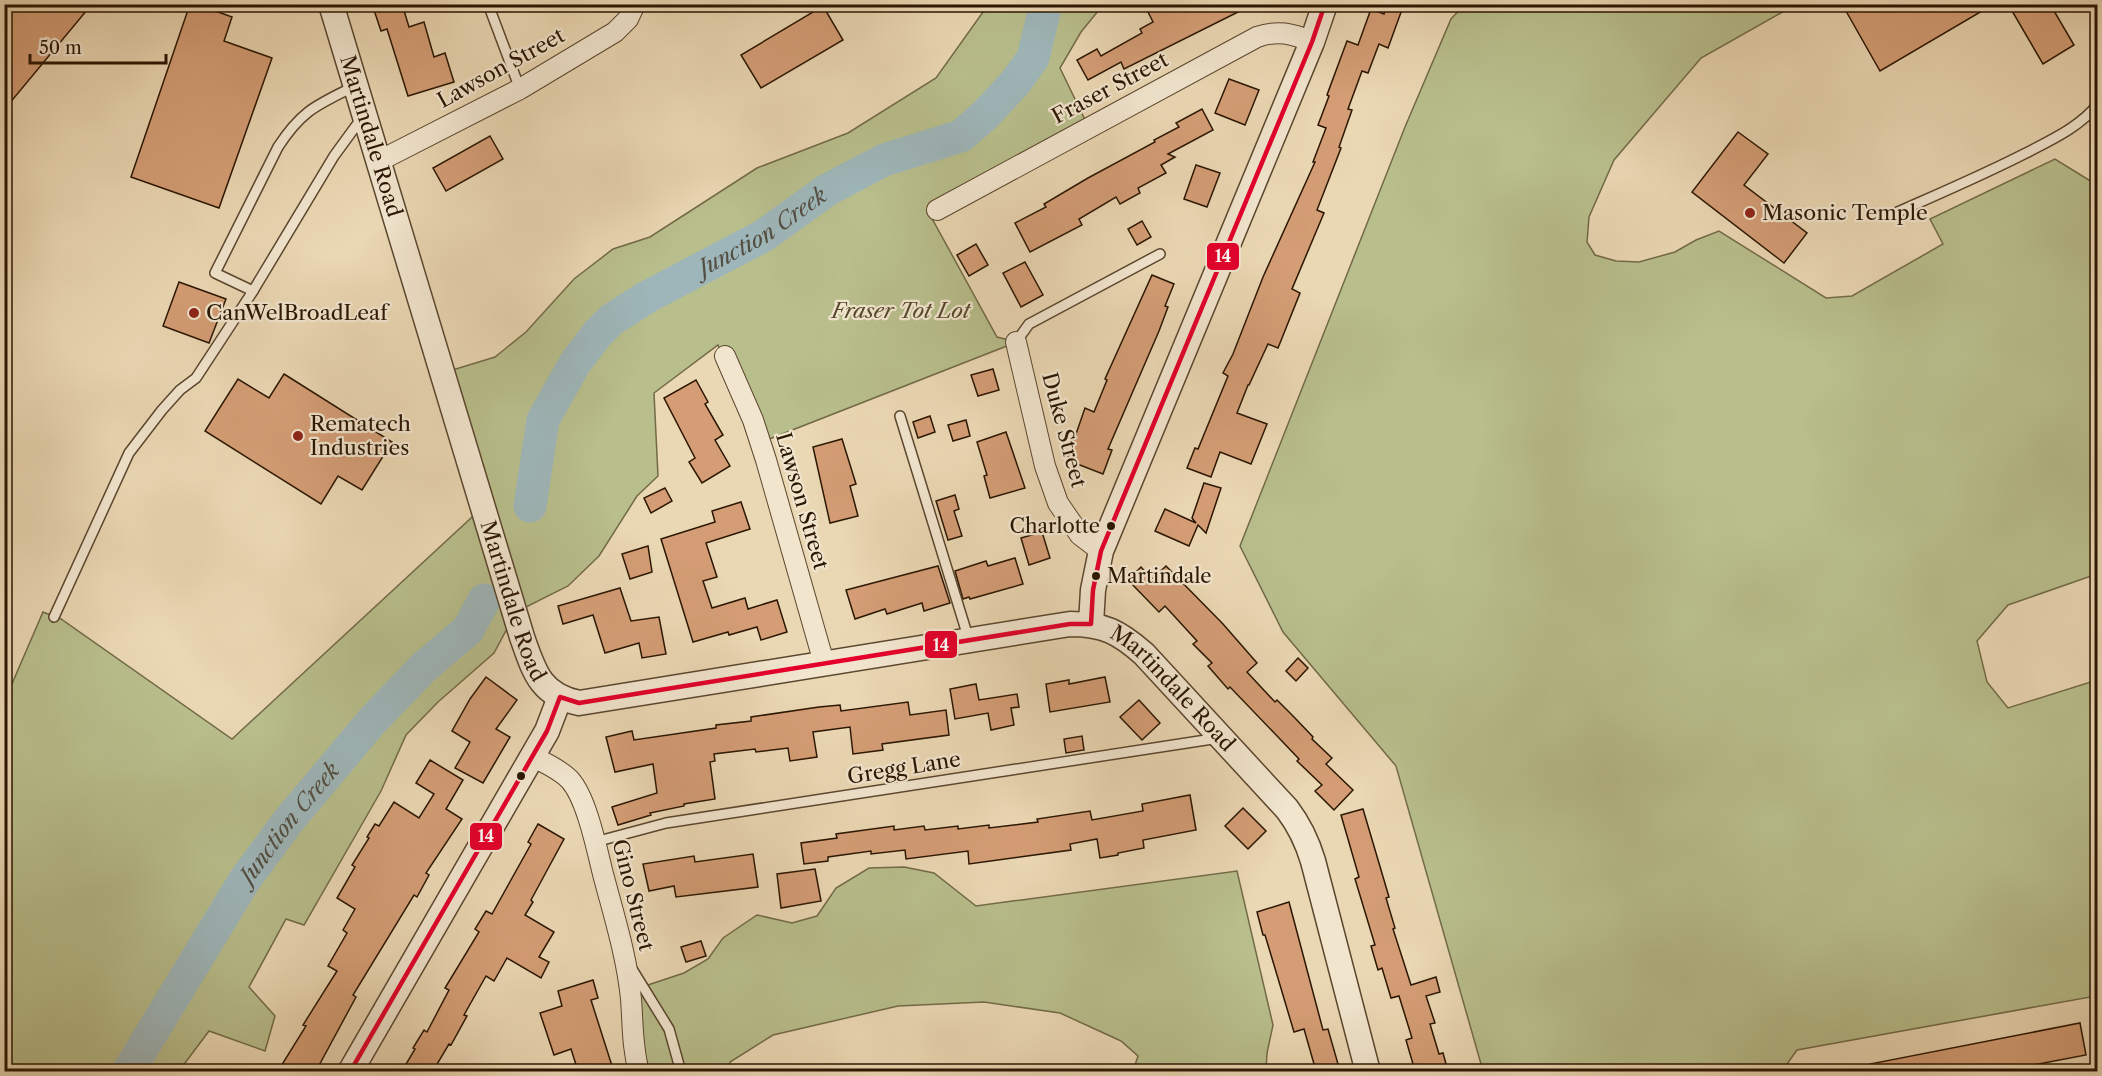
<svg xmlns="http://www.w3.org/2000/svg" width="2102" height="1076" font-family="'Libre Caslon Text',serif">
<rect width="100%" height="100%" fill="#ead7b3"/>
<filter id="stains"><feTurbulence type="fractalNoise" baseFrequency=".00333" numOctaves="4"/><feColorMatrix values="0 0 0 0 .2 0 0 0 0 .09 0 0 0 0 .02 0 0 0 .5 -.17"/></filter>
<radialGradient id="worn" r=".72"><stop offset=".6" stop-color="#630" stop-opacity="0"/><stop offset="1" stop-color="#630" stop-opacity=".3"/></radialGradient>
<g fill="#b8be8c" stroke="#726a47" stroke-width="1.5">
<polygon points="988,5 1103,5 1081,32 1060,68 1088,126 929,213 997,337 1017,342 759,443 718,345 654,393 658,476 637,496 599,556 568,586 516,612 494,653 438,702 406,735 381,791 304,925 286,919 249,987 275,1016 265,1051 209,1031 179,1071 5,1072 5,700 43,612 61,619 232,739 484,506 446,372 495,357 526,332 574,279 613,249 650,237 757,168 848,133 936,78"/>
<polygon points="1464,5 1795,5 1701,58 1614,160 1589,217 1587,242 1595,255 1616,261 1639,262 1675,252 1696,240 1719,231 1826,298 1852,296 1943,244 1930,219 2055,159 2097,185 2097,574 2008,605 1977,641 1987,682 2008,708 2097,680 2097,1016 2090,997 1797,1050 1782,1071 1483,1071 1396,766 1283,632 1240,546 1405,127 1451,19"/>
<polygon points="904,867 934,873 976,906 1237,871 1273,1025 1267,1053 1266,1071 1133,1071 1138,1056 1121,1041 1060,1013 984,1002 898,1006 773,1035 730,1062 727,1071 637,1071 630,1000 642,987 684,973 708,959 723,938 757,915 792,923 817,916 836,888 869,868"/>
</g>
<g fill="none" stroke-linecap="round" stroke-linejoin="round">
<g stroke="#9eb6b9" stroke-width="33">
<path id="s1" d="M 530,506 L 543,420 L 575,363 L 598,333 L 611,320 L 647,297 L 763,236 L 827,190 L 884,160 L 961,136 L 985,115 L 1015,83 L 1033,58 L 1046,4"/>
<path id="s2" d="M 128,1072 L 244,881 L 289,820 L 373,720 L 424,667 L 468,630 L 484,600"/>
</g>
</g>
<g fill="#d49d75" stroke="#2b1602" stroke-width="1.5">
<polygon points="4,4 92,4 4,110"/>
<polygon points="190,4 196,4 232,17 224,41 272,58 219,208 131,177"/>
<polygon points="393,4 402,4 409,27 424,22 434,57 445,53 454,82 408,96 387,29 381,31 374,10"/>
<polygon points="1144,4 1254,4 1124,69 1121,62 1088,80 1077,60 1097,49 1101,56 1142,33 1140,29 1153,22"/>
<polygon points="1387,4 1404,4 1388,48 1379,44 1368,73 1362,71 1348,109 1352,110 1339,147 1341,148 1317,210 1324,213 1292,289 1300,293 1278,348 1268,344 1249,385 1248,385 1237,413 1267,424 1251,464 1220,452 1211,477 1187,468 1195,448 1198,449 1228,376 1223,373 1233,354 1263,277 1315,162 1313,162 1326,128 1318,125 1329,96 1327,95 1347,41 1358,45 1371,9 1384,14"/>
<polygon points="1842,4 1994,4 1880,71"/>
<polygon points="2008,4 2050,4 2074,45 2043,64"/>
<polygon points="823,6 843,40 761,88 741,55"/>
<polygon points="1229,79 1259,90 1245,125 1215,113"/>
<polygon points="1202,109 1213,130 1168,154 1175,157 1161,165 1166,173 1138,188 1140,193 1120,204 1116,197 1079,219 1082,225 1030,252 1015,223 1046,207 1044,204 1088,178 1155,142 1154,140 1179,127 1176,123"/>
<polygon points="1738,132 1768,154 1744,185 1807,233 1784,263 1692,192"/>
<polygon points="490,136 503,159 446,191 433,168"/>
<polygon points="1196,165 1220,173 1207,207 1184,199"/>
<polygon points="1142,221 1151,237 1137,245 1128,229"/>
<polygon points="976,244 988,265 969,276 957,255"/>
<polygon points="1025,262 1043,295 1021,307 1003,273"/>
<polygon points="1152,275 1174,284 1165,306 1168,307 1159,331 1108,449 1112,450 1103,474 1067,460 1085,408 1094,412 1107,380 1105,379"/>
<polygon points="179,282 226,299 209,343 163,326"/>
<polygon points="993,369 999,390 978,396 971,375"/>
<polygon points="284,374 392,442 362,490 338,476 321,504 205,431 238,379 269,398"/>
<polygon points="696,380 708,402 705,404 723,435 715,440 730,466 702,483 689,462 695,458 664,398"/>
<polygon points="930,416 935,432 918,438 913,422"/>
<polygon points="966,420 970,436 953,441 948,425"/>
<polygon points="1006,432 1025,488 990,498 984,476 987,475 977,442"/>
<polygon points="842,439 856,484 850,486 858,516 830,523 813,447"/>
<polygon points="1204,483 1221,488 1206,533 1198,525 1189,546 1155,531 1165,509 1196,523 1192,518"/>
<polygon points="665,488 672,501 651,513 644,498"/>
<polygon points="955,495 959,509 954,511 962,536 948,540 936,501"/>
<polygon points="741,502 750,529 706,543 717,577 703,581 712,608 745,598 748,609 777,600 787,632 761,640 757,627 729,635 728,632 693,642 661,539 715,522 712,511"/>
<polygon points="1042,532 1050,558 1029,565 1021,538"/>
<polygon points="648,546 652,572 630,579 622,554"/>
<polygon points="1015,558 1023,584 970,599 969,597 963,599 955,571 986,561 988,566"/>
<polygon points="938,566 950,603 924,611 922,603 887,614 885,609 855,619 846,590"/>
<polygon points="1166,566 1223,624 1257,663 1247,672 1275,702 1277,700 1294,717 1313,737 1312,739 1332,758 1326,764 1353,790 1334,810 1315,791 1322,785 1297,761 1299,759 1279,738 1230,687 1228,689 1208,666 1212,663 1193,644 1197,641 1165,606 1159,612 1128,580 1141,567 1152,579"/>
<polygon points="620,588 631,621 659,617 666,654 642,658 639,643 605,653 593,615 563,624 558,606"/>
<polygon points="1298,658 1308,668 1296,681 1286,671"/>
<polygon points="486,677 517,700 496,729 510,737 483,783 455,768 470,742 452,731 470,699"/>
<polygon points="1105,677 1110,702 1050,712 1046,684 1069,680 1069,684"/>
<polygon points="976,684 979,700 1017,694 1019,707 1011,708 1014,725 991,730 988,713 955,719 950,689"/>
<polygon points="1139,700 1160,723 1142,740 1120,717"/>
<polygon points="908,702 910,715 946,710 949,735 882,744 883,750 853,754 850,727 813,732 817,757 790,761 788,748 756,752 755,749 714,754 715,761 710,762 715,799 684,804 684,806 650,813 651,815 618,825 612,807 657,793 653,764 615,772 606,737 632,731 634,740 716,728 716,725 751,721 751,717 819,707 840,705 841,711"/>
<polygon points="1082,736 1084,750 1066,753 1064,739"/>
<polygon points="430,760 463,780 446,809 462,819 426,873 429,875 417,897 414,895 353,995 356,997 316,1071 278,1071 306,1026 303,1025 337,971 328,966 347,933 343,930 355,909 337,898 355,867 352,865 369,838 367,837 375,824 379,826 394,802 419,818 434,794 416,783"/>
<polygon points="1190,795 1196,830 1143,840 1144,848 1118,853 1118,855 1100,858 1097,839 1070,844 1071,850 969,864 968,851 906,859 905,850 871,854 871,851 828,857 828,861 804,864 801,843 837,838 836,834 894,826 894,830 924,826 925,830 958,826 958,829 989,825 989,828 1038,822 1037,819 1090,811 1092,820 1143,811 1142,804"/>
<polygon points="1243,808 1266,831 1248,849 1225,826"/>
<polygon points="1363,809 1389,897 1386,898 1395,928 1393,929 1411,985 1436,977 1440,992 1426,996 1435,1023 1430,1024 1439,1054 1443,1053 1448,1071 1415,1071 1406,1040 1412,1038 1399,996 1391,998 1382,968 1378,970 1371,946 1375,945 1355,879 1359,877 1341,815"/>
<polygon points="538,824 564,839 544,876 531,900 533,902 525,915 554,932 539,957 549,962 541,978 507,958 494,981 486,976 464,1015 467,1016 451,1045 449,1044 433,1071 402,1071 415,1049 413,1048 424,1030 427,1032 449,990 445,988 479,932 475,929 486,911 492,914 531,844 528,842"/>
<polygon points="753,854 758,887 676,897 674,886 649,891 643,864 694,856 695,862"/>
<polygon points="815,869 821,901 781,908 777,874"/>
<polygon points="1289,902 1323,1030 1328,1029 1340,1071 1316,1071 1304,1029 1294,1032 1265,935 1263,935 1257,912"/>
<polygon points="701,941 706,956 686,962 681,947"/>
<polygon points="593,980 598,998 591,1000 613,1069 604,1071 578,1071 571,1049 554,1055 540,1013 562,1006 558,991"/>
<polygon points="2080,1023 2086,1055 2002,1071 1871,1071 1870,1064"/>
</g>
<g fill="none" stroke-linecap="round" stroke-linejoin="round">
<defs>
<g id="service">
<polyline points="488,4 520,89"/>
<polyline points="1794,6 1797,4"/>
<path d="M 355,86 C 317,105 302,110 278,147 L 215,273 L 253,291 L 334,156 L 361,119"/>
<path d="M 1891,215 C 1936,195 1981,176 2026,153 C 2051,140 2080,127 2098,104"/>
<polyline points="1016,342 1029,324 1160,254"/>
<polyline points="900,416 969,640"/>
<polyline points="54,617 129,453 162,410 180,390 196,378 253,291"/>
<polyline points="595,842 666,823 1219,738"/>
<polyline points="632,969 669,1029 681,1072"/>
</g>
<g id="minor">
<polyline points="379,161 520,89 615,32 628,19 635,4"/>
<path d="M 937,210 L 1257,37 C 1277,30 1292,33 1312,42"/>
<polyline points="1016,342 1045,466 1058,503 1080,535 1101,551"/>
<polyline points="725,356 753,420 766,460 824,663"/>
<path d="M 532,756 C 544,763 560,769 570,780 C 587,799 597,850 603,874 C 614,916 627,957 631,999 C 633,1024 632,1047 639,1072"/>
</g>
<g id="tertiary">
<path id="s3" d="M 331,4 L 522,637 C 534,671 540,695 579,703 L 1070,624 C 1104,624 1119,632 1144,654 L 1287,809 C 1300,826 1307,841 1313,861 L 1368,1072"/>
<polyline points="1091,624 1093,590 1101,551 1312,42 1325,4"/>
<polyline points="350,1072 547,731 560,697"/>
</g>
</defs>
<use href="#service" stroke="#5b462e" stroke-width="12"/>
<use href="#minor" stroke="#5b462e" stroke-width="22"/>
<use href="#tertiary" stroke="#5b462e" stroke-width="27"/>
<use href="#service" stroke="#f1e5ce" stroke-width="9"/>
<use href="#minor" stroke="#f1e5ce" stroke-width="20"/>
<use href="#tertiary" stroke="#f1e5ce" stroke-width="24"/>
<defs>
<polyline id="bus-1" points="350,1072 547,731 560,697 579,703 1070,624 1091,624 1093,590 1101,551 1312,42 1325,4"/>
</defs>
<use href="#bus-1" stroke="#f1e5ce" stroke-width="9"/>
<use href="#bus-1" stroke="#e4002b" stroke-width="4.5"/>
</g>
<g fill="#8f2418" stroke="#f1e5ce" stroke-width="2">
<circle cx="1750" cy="213" r="6"/>
<circle cx="194" cy="313" r="6"/>
<circle cx="298" cy="436" r="6"/>
</g>
<g fill="#2b1602" stroke="#f1e5ce" stroke-width="2">
<circle cx="1111" cy="526" r="5"/>
<circle cx="1096" cy="576" r="5"/>
<circle cx="521" cy="776" r="5"/>
</g>
<g text-anchor="middle" stroke-width="4.5" stroke-linejoin="round" paint-order="stroke">
<g font-size="20" fill="#2b1602" stroke="#f1e5ce" text-anchor="end">
<text x="1100" y="533">Charlotte</text>
<text x="1107" y="583" text-anchor="start">Martindale</text>
</g>
<g font-size="21" fill="#2b1602" stroke="#f1e5ce">
<text transform="translate(501 68) rotate(-29)" y="7">Lawson Street</text>
<text transform="translate(1110 88) rotate(-28)" y="7">Fraser Street</text>
<text dy="7" stroke="none"><textPath href="#s3" startOffset="138">Martindale Road</textPath></text>
<text transform="translate(1064 430) rotate(75)" y="7">Duke Street</text>
<text transform="translate(802 501) rotate(74)" y="7">Lawson Street</text>
<text dy="7" stroke="none"><textPath href="#s3" startOffset="624">Martindale Road</textPath></text>
<text dy="7" stroke="none"><textPath href="#s3" startOffset="1378">Martindale Road</textPath></text>
<text transform="translate(904 768) rotate(-9)" y="7">Gregg Lane</text>
<text transform="translate(633 895) rotate(76)" y="7">Gino Street</text>
</g>
<g font-size="21" fill="#2b1602" stroke="#f1e5ce" text-anchor="start">
<text x="1762" y="220">Masonic Temple</text>
<text x="206" y="320">CanWelBroadLeaf</text>
<text x="310" y="431">Rematech<tspan x="310" dy="24">Industries</tspan></text>
</g>
<g font-size="21" font-style="italic" fill="#55482b" stroke="#f1e5ce">
<text x="901" y="318">Fraser Tot Lot</text>
</g>
<g font-size="22" font-style="italic" fill="#534e42" stroke="#f1e5ce">
<text dy="8" stroke="none"><textPath href="#s1" startOffset="384">Junction Creek</textPath></text>
<text dy="8" stroke="none"><textPath href="#s2" startOffset="297">Junction Creek</textPath></text>
</g>
</g>
<g stroke="#f1e5ce" stroke-width="2">
<rect x="1206" y="242" width="34" height="29" rx="6" fill="#e4002b"/>
<rect x="924" y="630" width="34" height="29" rx="6" fill="#e4002b"/>
<rect x="469" y="822" width="34" height="29" rx="6" fill="#e4002b"/>
</g>
<g font-size="16" text-anchor="middle" font-weight="bold" fill="#fff">
<text x="1223" y="262">14</text>
<text x="941" y="651">14</text>
<text x="486" y="842">14</text>
</g>
<rect width="2102" height="1076" fill="none" stroke="#ead7b3" stroke-width="24"/>
<rect x="6" y="6" width="2090" height="1064" fill="none" stroke="#2b1602" stroke-width="3"/>
<rect x="12" y="12" width="2078" height="1052" fill="none" stroke="#2b1602" stroke-width="1.5"/>
<path d="M30 54v9h136v-9" fill="none" stroke="#2b1602" stroke-width="3"/>
<text x="39" y="54" font-size="18" fill="#2b1602" stroke="#f1e5ce" stroke-width="4.5" paint-order="stroke">50 m</text>
<rect width="100%" height="100%" filter="url(#stains)"/>
<rect width="100%" height="100%" fill="url(#worn)"/>
</svg>
